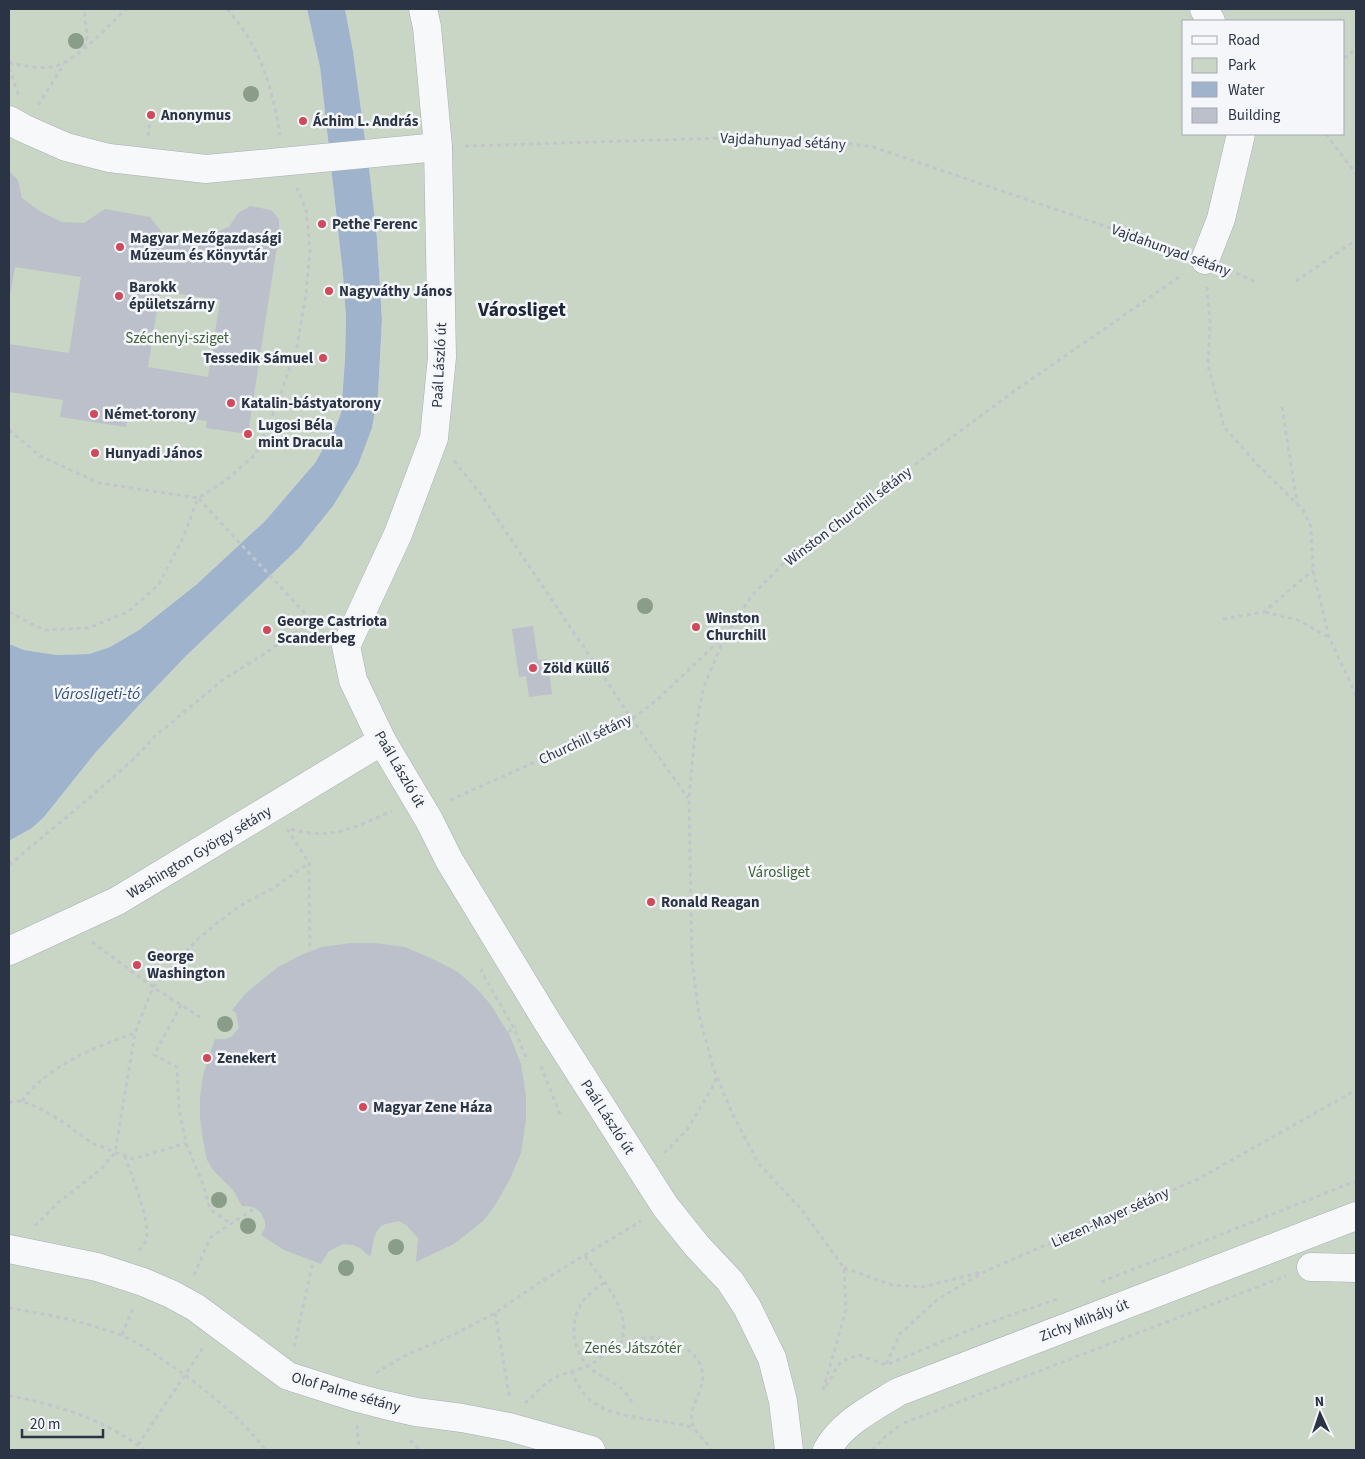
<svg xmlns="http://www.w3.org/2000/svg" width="1365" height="1459" font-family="'Source Sans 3',sans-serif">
<rect width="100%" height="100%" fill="#e4e7ec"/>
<g fill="#c9d6c5" fill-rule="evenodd">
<polygon points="9,9 307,9 320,67 343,275 346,318 345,359 341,413 336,426 315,463 265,521 197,584 139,630 110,647 89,654 57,655 24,650 9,644"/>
<path d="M 345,9 L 1356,9 L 1356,1450 L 9,1450 L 9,841 L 32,828 L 44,817 L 96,752 L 141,703 L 186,656 L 299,548 L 333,506 L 358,464 L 372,428 L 378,395 L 382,320 L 377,238 L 370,176 L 353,51 ZM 1184,21 L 1344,21 L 1344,134 L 1184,134 Z"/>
</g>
<polygon fill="#9fb4cc" points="307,9 345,9 353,51 370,176 377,238 382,320 378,395 372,428 358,465 333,506 299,548 186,656 141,703 96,752 44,817 32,828 9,841 9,644 24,650 57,655 89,654 110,647 139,630 197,584 265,521 315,463 336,426 341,413 345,359 346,318 343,275 320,67"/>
<g fill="#bbc0ca" fill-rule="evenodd">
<path d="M 9,171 L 18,180 L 22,198 L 41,212 L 62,222 L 84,223 L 105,209 L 150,217 L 166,237 L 188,238 L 211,234 L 229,227 L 238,213 L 250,206 L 271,210 L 279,219 L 279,233 L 248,434 L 206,428 L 207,421 L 129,410 L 126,427 L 60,417 L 63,400 L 9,392 L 9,344 L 69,353 L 81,277 L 15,267 L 9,301 ZM 160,291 L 220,300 L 208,377 L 148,367 Z"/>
<polygon points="533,626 538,660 547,659 552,694 529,697 526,676 519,677 512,629"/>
<polygon points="351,943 375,943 405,947 433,959 458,972 477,989 491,1005 510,1036 521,1064 526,1096 526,1120 521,1153 509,1181 494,1207 483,1221 454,1244 416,1262 418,1238 406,1225 399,1221 382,1225 377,1231 374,1238 371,1255 369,1256 360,1248 353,1245 343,1244 329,1251 321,1264 284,1250 261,1235 265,1228 265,1222 261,1213 255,1208 248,1206 242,1206 233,1190 213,1170 207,1160 203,1140 200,1118 200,1097 203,1075 215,1039 225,1039 231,1037 239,1028 236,1013 232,1010 246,993 278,967 301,955 322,947"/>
</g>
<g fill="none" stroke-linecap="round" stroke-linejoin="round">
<defs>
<g id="minor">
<polyline points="423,9 427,27 438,147 442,357 434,438 398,534 346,646 353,680 382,741 429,820 449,860 548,1023 665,1206 697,1246 730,1281 747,1307 772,1358 783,1401 789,1450"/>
<polyline points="1204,9 1211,21"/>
<polyline points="9,120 23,128 66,147 109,158 206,169 438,147"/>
<polyline points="1205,260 1221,219 1241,134"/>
<polyline points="9,951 117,901 382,741"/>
<polyline points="9,1249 97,1267 143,1282 171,1294 195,1307 288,1376 354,1397 385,1405 416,1412 462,1418 509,1427 591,1450"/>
<polyline points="1311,1267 1356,1268"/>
<path d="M 827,1450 C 842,1423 872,1408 898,1392 L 1356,1216"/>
</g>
</defs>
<use href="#minor" stroke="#a9aeb7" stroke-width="29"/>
<g stroke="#c2c5cb" stroke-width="3" stroke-dasharray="4 4" stroke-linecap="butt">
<path d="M 227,9 C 260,46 272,86 280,135"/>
<polyline points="84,48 87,37 84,9"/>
<polyline points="1344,58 1356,49"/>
<path d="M 9,63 C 22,65 37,69 51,67 C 74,64 109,25 126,9"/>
<polyline points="9,68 19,96"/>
<polyline points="38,105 64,64"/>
<polyline points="1326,134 1356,174"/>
<polyline points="148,136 151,115"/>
<polyline points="465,146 725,138 823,140 873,147 1178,251"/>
<polyline points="1229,270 1256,282"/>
<polyline points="1296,281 1356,240"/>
<polyline points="1207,287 1210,322 1208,365 1224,427 1258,465 1303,510 1311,527 1313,570 1329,637 1356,695"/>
<polyline points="1282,407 1297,503"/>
<polyline points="9,430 40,456 99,483 198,498 225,481 256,454 278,402 297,346 306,294 310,249 306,209 297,188"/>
<polyline points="454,461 480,493 632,719 688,798"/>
<polyline points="9,612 44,630 88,628 128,612 159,584 183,538 198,498 312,621 323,629"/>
<polyline points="1265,612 1298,620 1328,637"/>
<polyline points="1223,619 1264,612 1313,570"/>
<polyline points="450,800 632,719 658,699 724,636"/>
<polyline points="287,829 309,863 310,951"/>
<path d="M 291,829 C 332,841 355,827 392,811"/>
<polyline points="9,865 94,794 135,758 155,736 224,679 264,654 312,621"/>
<polyline points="92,942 153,987 200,1017"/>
<polyline points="483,969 481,971 514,1028 527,1060"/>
<polyline points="181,1005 154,1055 177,1067 179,1108 186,1143 202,1182 210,1209 231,1224"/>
<polyline points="508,1032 516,1027"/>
<polyline points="541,1066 561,1117"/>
<path d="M 22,1101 C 48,1065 95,1047 135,1033"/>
<polyline points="9,1102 22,1101 39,1108 60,1120 92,1143 133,1159 186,1143"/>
<polyline points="664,1153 687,1130 712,1088 717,1076"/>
<path d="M 125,1156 C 131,1176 153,1223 145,1242 C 144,1245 140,1249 138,1251"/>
<polyline points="35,1226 60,1201 99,1171 115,1153 135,1033 153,987 197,940 217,923 238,907 275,887 309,863"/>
<path d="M 585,1256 C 602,1281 633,1310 621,1343"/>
<polyline points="844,1268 892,1285 923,1287 981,1272"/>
<polyline points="194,1275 210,1238 255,1208"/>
<polyline points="1101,1282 1356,1181"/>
<path d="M 604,1283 C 597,1288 588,1294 583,1301 C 569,1321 571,1350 590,1368 C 600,1377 614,1381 622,1389 C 627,1393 630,1399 633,1405"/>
<path d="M 9,1308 C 46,1314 84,1321 120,1335 C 136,1341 152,1352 166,1362 C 203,1387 238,1415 266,1450"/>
<polyline points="495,1313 510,1399"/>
<polyline points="122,1335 134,1306"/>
<polyline points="294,1347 313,1262"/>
<polyline points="886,1364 900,1334 938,1299 986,1271 1198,1179 1356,1090"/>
<path d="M 571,1371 C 576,1381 582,1393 590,1400 C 616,1421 663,1418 694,1428"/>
<polyline points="376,1373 404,1356 453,1335 495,1313 542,1281 641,1221"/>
<polyline points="826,1386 841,1361 859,1355 886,1365 977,1327 1060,1298"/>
<polyline points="823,1390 846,1310 844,1268 802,1210 759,1164 733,1115 713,1067 699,1015 692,961 689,799 695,733 703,689 725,636 753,594 790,557 1013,392 1182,275"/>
<path d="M 9,1396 C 54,1403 108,1421 144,1450"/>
<path d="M 525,1403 C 534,1396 541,1386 551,1380 C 563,1372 578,1371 590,1365 C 601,1359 610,1348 622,1343 C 648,1332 690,1338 701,1367 C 709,1387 688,1403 692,1422 C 694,1434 707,1440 711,1450"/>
<polyline points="904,1423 1286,1276"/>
<polyline points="357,1425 359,1450"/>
<polyline points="410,1440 419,1450"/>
<polyline points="138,1445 203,1348"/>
<polyline points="872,1450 885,1437 899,1426"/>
</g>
<use href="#minor" stroke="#f7f8fa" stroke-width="28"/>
</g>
<g fill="#899d89">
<circle cx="76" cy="41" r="8"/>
<circle cx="251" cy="94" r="8"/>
<circle cx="645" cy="606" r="8"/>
<circle cx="225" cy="1024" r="8"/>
<circle cx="219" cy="1200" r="8"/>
<circle cx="248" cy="1226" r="8"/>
<circle cx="396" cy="1247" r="8"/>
<circle cx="346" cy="1268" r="8"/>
</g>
<g fill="#d1495b" stroke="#f4f6f9" stroke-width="2">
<circle cx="151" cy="115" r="5"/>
<circle cx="303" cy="121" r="5"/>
<circle cx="322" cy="224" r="5"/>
<circle cx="120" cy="247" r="5"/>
<circle cx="329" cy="291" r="5"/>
<circle cx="119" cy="296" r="5"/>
<circle cx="323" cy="358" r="5"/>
<circle cx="231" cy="403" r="5"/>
<circle cx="94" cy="414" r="5"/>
<circle cx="248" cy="434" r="5"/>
<circle cx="95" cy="453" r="5"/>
<circle cx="696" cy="627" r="5"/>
<circle cx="267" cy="630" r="5"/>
<circle cx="533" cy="668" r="5"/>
<circle cx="651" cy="902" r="5"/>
<circle cx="137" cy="965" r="5"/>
<circle cx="207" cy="1058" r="5"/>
<circle cx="363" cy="1107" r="5"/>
</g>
<g text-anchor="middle" stroke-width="5" stroke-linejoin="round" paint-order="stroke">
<g font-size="15" font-weight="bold" fill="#2b3445" stroke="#f4f6f9" text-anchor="start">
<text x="161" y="120">Anonymus</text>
<text x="313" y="126">Áchim L. András</text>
<text x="332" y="229">Pethe Ferenc</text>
<text x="130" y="243">Magyar Mezőgazdasági<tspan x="130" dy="17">Múzeum és Könyvtár</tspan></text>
<text x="129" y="292">Barokk<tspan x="129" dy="17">épületszárny</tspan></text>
<text x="339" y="296">Nagyváthy János</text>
<text x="313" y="363" text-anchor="end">Tessedik Sámuel</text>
<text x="241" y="408">Katalin-bástyatorony</text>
<text x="104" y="419">Német-torony</text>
<text x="258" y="430">Lugosi Béla<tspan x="258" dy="17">mint Dracula</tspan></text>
<text x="105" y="458">Hunyadi János</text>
<text x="706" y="623">Winston<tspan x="706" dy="17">Churchill</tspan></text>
<text x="277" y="626">George Castriota<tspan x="277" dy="17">Scanderbeg</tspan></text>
<text x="543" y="673">Zöld Küllő</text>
<text x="661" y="907">Ronald Reagan</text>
<text x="147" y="961">George<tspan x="147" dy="17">Washington</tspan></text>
<text x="217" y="1063">Zenekert</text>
<text x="373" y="1112">Magyar Zene Háza</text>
</g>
<g font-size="15" fill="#2b3445" stroke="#f4f6f9">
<text transform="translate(783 141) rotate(3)" y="5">Vajdahunyad sétány</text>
<text transform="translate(1171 250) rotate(20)" y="5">Vajdahunyad sétány</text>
<text transform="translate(439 365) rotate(-87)" y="5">Paál László út</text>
<text transform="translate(848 516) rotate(-37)" y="5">Winston Churchill sétány</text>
<text transform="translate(585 739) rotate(-25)" y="5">Churchill sétány</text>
<text transform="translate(400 769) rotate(60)" y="5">Paál László út</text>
<text transform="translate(199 852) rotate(-31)" y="5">Washington György sétány</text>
<text transform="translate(608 1117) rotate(57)" y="5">Paál László út</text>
<text transform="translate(1110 1217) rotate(-24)" y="5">Liezen-Mayer sétány</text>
<text transform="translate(1084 1320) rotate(-21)" y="5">Zichy Mihály út</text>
<text transform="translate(346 1392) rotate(16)" y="5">Olof Palme sétány</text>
</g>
<g font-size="15" fill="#3f6138" stroke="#f4f6f9">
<text x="177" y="343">Széchenyi-sziget</text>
<text x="779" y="877">Városliget</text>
<text x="633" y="1353">Zenés Játszótér</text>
</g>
<g font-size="16" font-style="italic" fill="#34527a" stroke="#f4f6f9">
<text x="97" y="699">Városligeti-tó</text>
</g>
<g font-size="20" font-weight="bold" fill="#1d2536" stroke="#f4f6f9">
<text x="522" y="316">Városliget</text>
</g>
</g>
<rect width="1365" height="1459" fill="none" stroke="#2b3445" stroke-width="20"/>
<rect x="1182" y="20" width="162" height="115" fill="#f4f6f9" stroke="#a4a8b1"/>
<rect x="1192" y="36" width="25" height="8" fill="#f7f8fa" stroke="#a4a8b1"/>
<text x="1228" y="45" font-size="15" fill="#2b3445">Road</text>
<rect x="1192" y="58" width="25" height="15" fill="#c9d6c5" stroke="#a4a8b1"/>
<text x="1228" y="70" font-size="15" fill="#2b3445">Park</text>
<rect x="1192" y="82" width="25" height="15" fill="#9fb4cc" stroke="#a4a8b1"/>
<text x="1228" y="95" font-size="15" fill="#2b3445">Water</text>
<rect x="1192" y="108" width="25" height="15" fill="#bbc0ca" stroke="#a4a8b1"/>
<text x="1228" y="120" font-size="15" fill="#2b3445">Building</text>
<g transform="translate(1320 1414) rotate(357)" stroke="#f4f6f9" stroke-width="4" paint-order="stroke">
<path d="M0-4L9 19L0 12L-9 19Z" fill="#2b3445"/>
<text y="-8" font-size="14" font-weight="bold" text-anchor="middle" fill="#2b3445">N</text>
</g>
<path d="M22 1429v8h81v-8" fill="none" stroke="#2b3445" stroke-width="2.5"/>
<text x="30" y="1429" font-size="15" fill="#2b3445" stroke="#f4f6f9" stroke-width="4" paint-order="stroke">20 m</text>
</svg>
